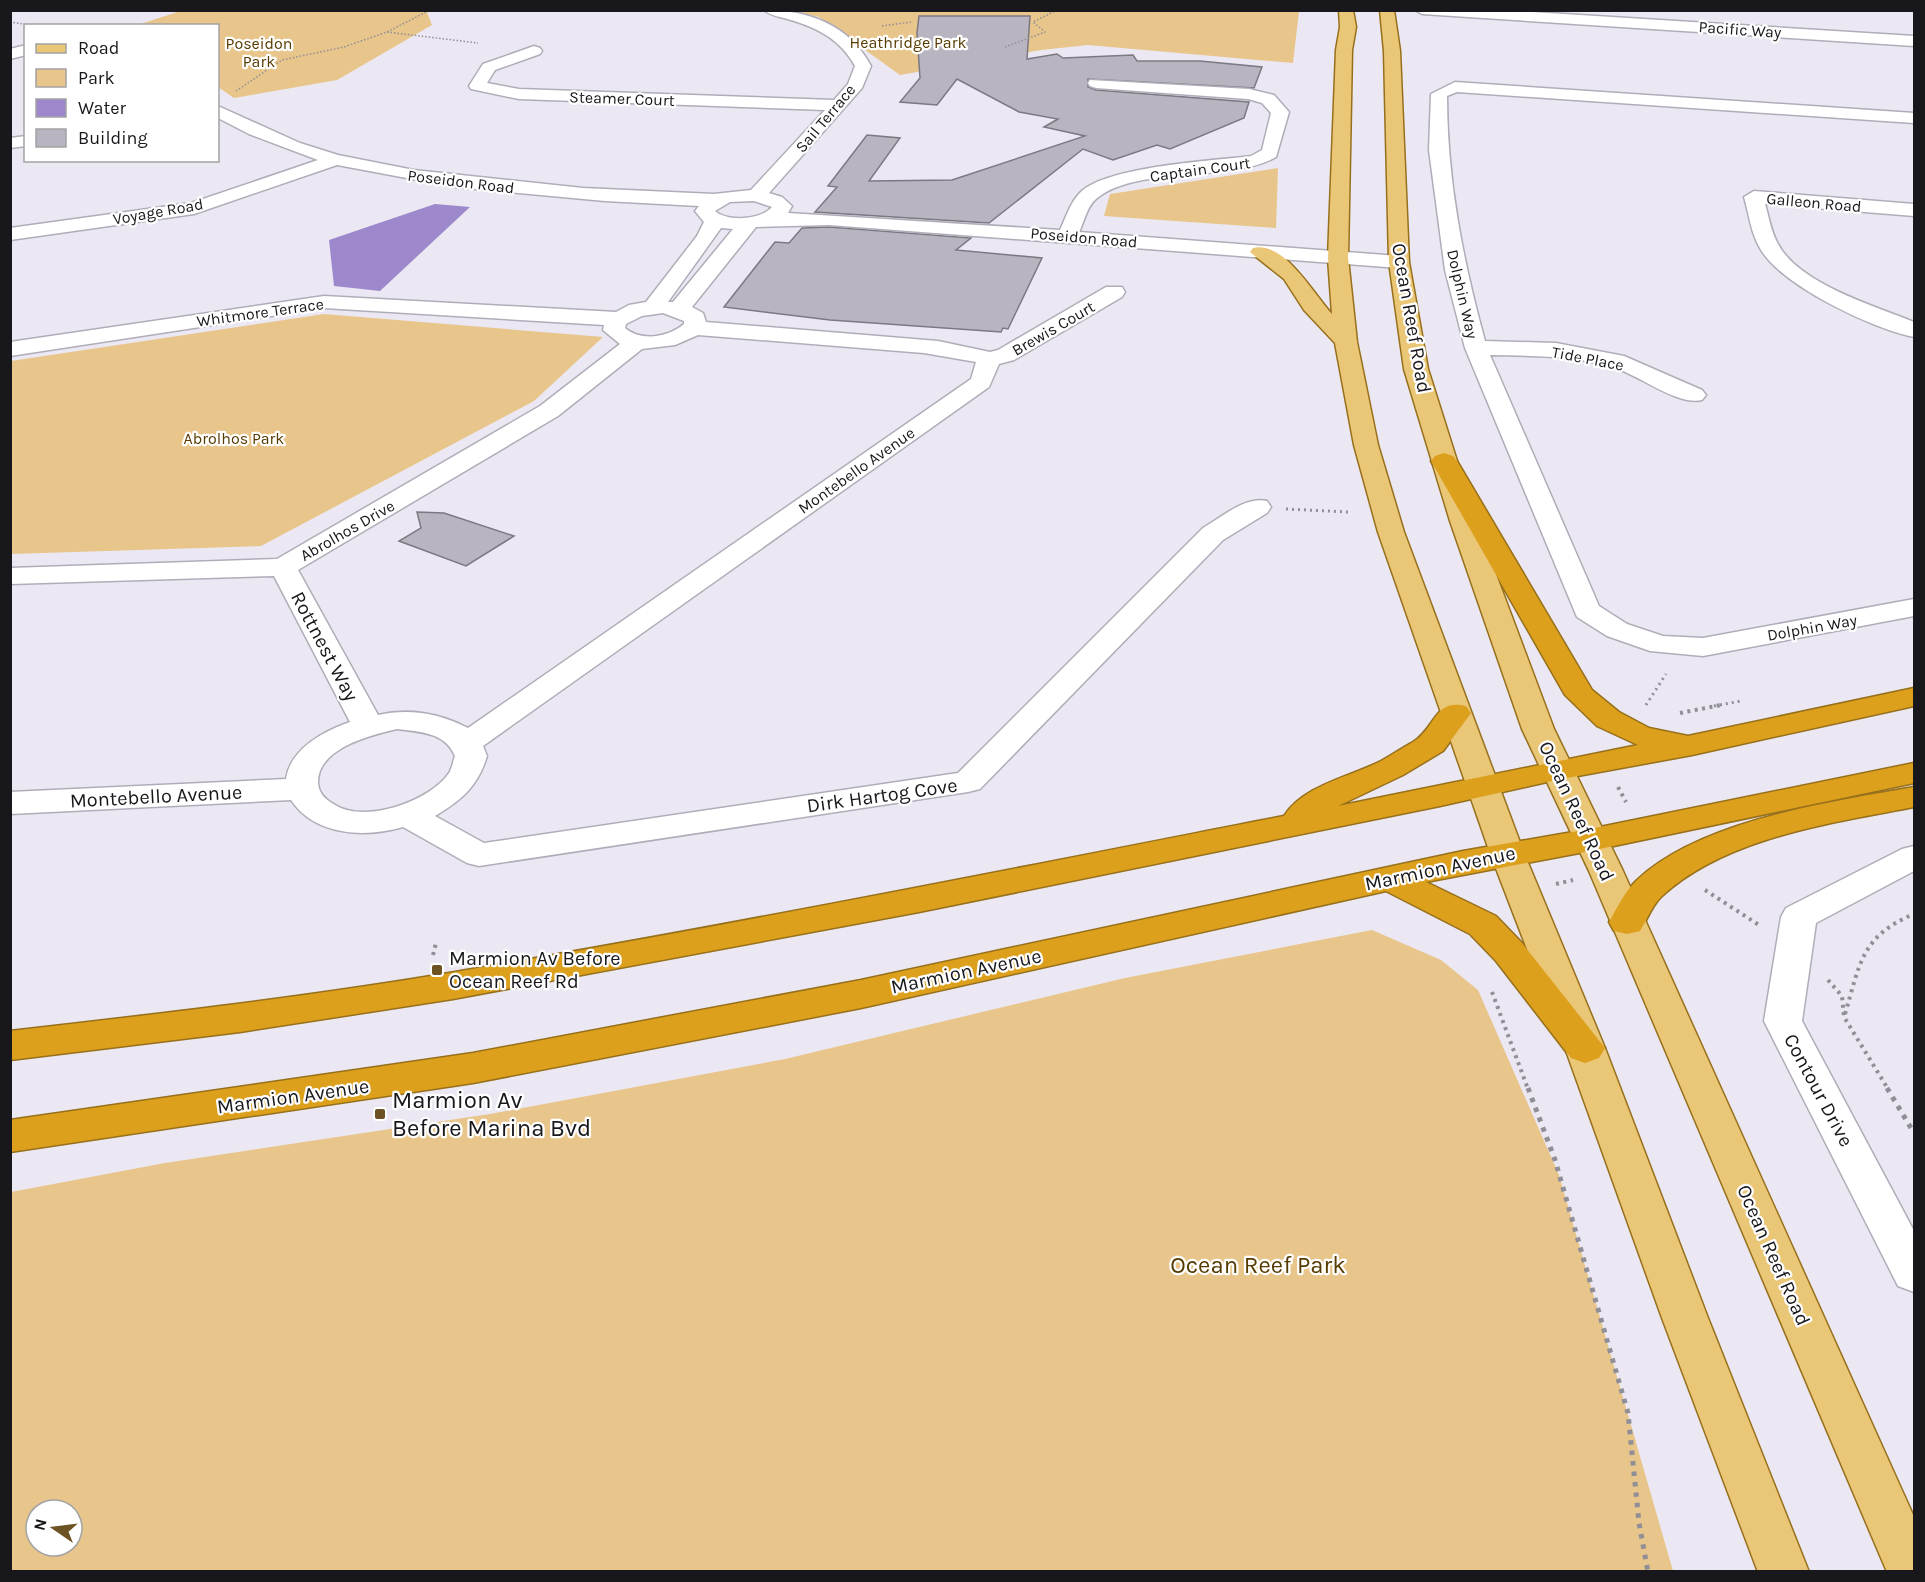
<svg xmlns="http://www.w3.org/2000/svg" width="1925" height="1582" font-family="Karla,sans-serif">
<rect width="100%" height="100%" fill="#ebe8f3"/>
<g fill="#e8c58a" fill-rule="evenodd">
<polygon points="184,10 410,11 427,12 432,25 337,80 234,98 218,87 218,26 137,25"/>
<polygon points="795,11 1299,11 1293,63 1088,45 1041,50 900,75 819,17"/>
<polygon points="1278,168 1276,228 1104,216 1110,194"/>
<polygon points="324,314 603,337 534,401 261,546 11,554 11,361"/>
<path d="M 1372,930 L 1441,960 L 1478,990 L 1559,1175 L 1673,1571 L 11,1571 L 11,1192 L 165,1163 L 490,1114 L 785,1059 L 1125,978 ZM 36,1510 L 72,1510 L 72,1546 L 36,1546 Z"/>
</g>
<polygon fill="#9e88cc" points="435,204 470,207 380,291 334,286 329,240"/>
<g fill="#b8b5c0" stroke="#7c7983" stroke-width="1.5">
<polygon points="919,16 1030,16 1027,59 1057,54 1063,58 1133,55 1137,61 1200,61 1262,67 1254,88 1088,79 1088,87 1096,90 1249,102 1244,118 1170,149 1157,145 1113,160 1083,149 989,223 815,212 837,187 828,186 867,135 900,138 869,181 952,180 1085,136 1044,127 1058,119 1019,112 957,79 937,105 900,102 920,78 917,33"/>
<polygon points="829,227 971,238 956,250 1042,258 1008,329 1003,328 1001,332 830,320 724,307 775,242 789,243 802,228"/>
<polygon points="417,512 444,513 514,536 466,566 399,541 421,528"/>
</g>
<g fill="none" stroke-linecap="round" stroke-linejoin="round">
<defs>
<g id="minor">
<path d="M 764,10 C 809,10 849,25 871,66 L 862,88 L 769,193 L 782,197 L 792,206 L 788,213 L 1060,230 C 1066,217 1071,200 1083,190 C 1114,166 1211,161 1251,156 L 1262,150 L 1271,113 L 1262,103 L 1248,99 L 1096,88 L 1090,86 L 1088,83 L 1090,80 L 1249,89 L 1274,95 L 1289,112 L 1276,157 C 1231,183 1135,165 1096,199 C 1087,206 1084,222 1079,232 L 1399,256 L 1406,258 L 1409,262 L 1406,266 L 1399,268 L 829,225 L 756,227 L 692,307 L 703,313 L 706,322 L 938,341 L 990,352 L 998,350 L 1106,287 L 1122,287 L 1125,292 L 1122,297 L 1014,360 L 999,364 L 989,387 L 483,746 L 487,756 C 478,786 462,800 435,816 L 484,843 L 958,773 L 1203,528 C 1222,517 1245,496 1267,501 L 1271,507 L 1267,513 L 1223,540 L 980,789 L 968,792 L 479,866 L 467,863 L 403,827 C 365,838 315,836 291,800 L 10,814 L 10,792 L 286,779 C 290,749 324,731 350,722 L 274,576 L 10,584 L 10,568 L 277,559 L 540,406 L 620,344 L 603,330 L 604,325 L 324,308 L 10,356 L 10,342 L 324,296 L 616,312 L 629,305 L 646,302 L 697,236 L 704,222 L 695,211 L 699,206 L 605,201 L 455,187 L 337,165 L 194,214 L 10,240 L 10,228 L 191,203 L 318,160 L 249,134 L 218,118 L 218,106 L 300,143 L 338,155 L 414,170 L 583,188 L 714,194 L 751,190 L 825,110 L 519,99 L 471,89 L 469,86 L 483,64 L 534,46 L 540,48 L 542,51 L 540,54 L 495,70 L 487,83 L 519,89 L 834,100 L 848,84 L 855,66 C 841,40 818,28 791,20 C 782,17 770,16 764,10 ZM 754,201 L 772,207 C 761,220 727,222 715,211 L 730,202 ZM 721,228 L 733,229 L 673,302 L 668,302 ZM 663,313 L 684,321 L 684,324 C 669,337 641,342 625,328 L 626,324 L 642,316 ZM 698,335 L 924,353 L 976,362 L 971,379 L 468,728 C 440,713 408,708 378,715 L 298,570 L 558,416 L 642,349 L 675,345 ZM 397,729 C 420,732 445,732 455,756 C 453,761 452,769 449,773 C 430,801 367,823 337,806 C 327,801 318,794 318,782 C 318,748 371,735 397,729 Z"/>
<polygon points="1415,10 1500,10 1914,36 1914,46 1422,14"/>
<polygon points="26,45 26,55 10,59 10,49"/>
<path d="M 1455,82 L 1914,113 L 1914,123 L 1457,92 L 1447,96 C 1447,180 1463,261 1485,341 L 1556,343 L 1624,356 L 1702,390 L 1706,395 L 1702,400 C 1679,406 1641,377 1618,369 C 1577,355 1533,356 1490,355 L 1599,606 L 1627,624 L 1663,636 L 1703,638 L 1914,599 L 1914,616 L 1703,656 L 1650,651 L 1607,636 L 1577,617 L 1465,348 L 1445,270 L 1429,150 L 1431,94 Z"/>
<polygon points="26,136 26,146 10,148 10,138"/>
<path d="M 1754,191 L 1914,204 L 1914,216 L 1765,204 C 1769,217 1771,232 1778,244 C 1799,284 1875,306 1914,322 L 1914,337 C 1873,329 1783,286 1761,250 C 1751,234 1749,214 1744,197 Z"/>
<polygon points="1914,846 1914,871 1816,923 1802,1021 1914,1231 1914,1292 1898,1286 1764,1021 1781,917 1786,908 1902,849"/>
</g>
<g id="major">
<path d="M 1339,10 L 1353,10 L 1356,27 L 1352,50 L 1348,258 L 1357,342 L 1378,445 L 1404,532 L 1524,853 L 1605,1048 L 1708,1318 L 1809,1572 L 1758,1572 L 1662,1318 L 1565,1048 L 1490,853 L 1378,532 L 1354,445 L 1335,343 L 1304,310 L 1284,279 L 1250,252 L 1253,248 C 1284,240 1314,295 1332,314 L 1328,258 L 1336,50 L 1340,27 Z"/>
<polygon points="1380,10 1394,10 1400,51 1409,262 1428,369 1476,521 1554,729 1623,871 1914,1517 1914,1572 1887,1572 1589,871 1522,729 1450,521 1404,369 1389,262 1384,51"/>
</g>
<g id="highway">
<path d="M 1444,453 L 1453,456 L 1457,461 L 1592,690 L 1619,712 L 1649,728 L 1688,736 L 1914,688 L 1914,706 L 1692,755 L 1556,780 L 1440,806 L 919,912 L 453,999 L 240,1032 L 10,1060 L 10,1031 C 159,1014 307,997 455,972 C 732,925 1008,870 1284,816 C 1304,785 1350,777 1381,761 C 1392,755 1402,748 1413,742 C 1436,728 1434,698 1466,706 L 1471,713 L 1443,751 L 1403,775 L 1338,806 L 1638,745 L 1597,726 L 1565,695 L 1431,461 L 1435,456 Z"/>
<polygon points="1914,763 1914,783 1590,851 1426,882 1496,916 1522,943 1605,1048 1599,1058 1585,1063 1571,1058 1496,961 1470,934 1386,891 861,1008 473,1083 10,1152 10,1120 473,1053 861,980 1463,851 1590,829"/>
<path d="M 1914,787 L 1914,807 C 1832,823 1726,837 1662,896 C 1652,905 1647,920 1640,931 L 1627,934 L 1614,931 L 1609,922 C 1617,908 1625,891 1637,880 C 1701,820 1830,802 1914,787 Z"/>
</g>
</defs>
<use href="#minor" stroke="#b0adb8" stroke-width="3"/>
<use href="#major" stroke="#97701c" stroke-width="3"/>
<use href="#highway" stroke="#97701c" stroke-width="3"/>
<g stroke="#908e96" stroke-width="1.5" stroke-dasharray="1.5 2" stroke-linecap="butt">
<polyline points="10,22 36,26"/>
<polyline points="882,26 911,22"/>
<polyline points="387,32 478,43"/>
<polyline points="1005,47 1045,32 1033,22 1057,10"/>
<polyline points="236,91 282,60 344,47 387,32 430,10"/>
</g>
<g stroke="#908e96" stroke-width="3" stroke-dasharray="2 4" stroke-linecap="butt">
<polyline points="1286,509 1348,512"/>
<polyline points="1646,705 1666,674"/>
<polyline points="1714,706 1741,701"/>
</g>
<g stroke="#908e96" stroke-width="4" stroke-dasharray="3 4.5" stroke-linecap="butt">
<polyline points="1680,713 1721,705"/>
<polyline points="1618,787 1626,802"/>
<polyline points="1556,884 1573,880"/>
<polyline points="1705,890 1759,925"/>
<polyline points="433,955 436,943"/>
<polyline points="1828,980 1842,996 1844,1017 1888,1089"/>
<polyline points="1492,992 1528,1089"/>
<path d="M 1845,1014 C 1860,964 1861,936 1914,914"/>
</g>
<g stroke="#908e96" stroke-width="5" stroke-dasharray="4.5 6" stroke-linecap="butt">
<polyline points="1528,1088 1555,1160 1628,1413 1639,1523 1648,1572"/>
<polyline points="1887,1088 1914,1133"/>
</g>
<use href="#minor" fill="#fff" fill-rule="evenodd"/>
<use href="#major" fill="#eac677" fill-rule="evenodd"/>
<use href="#highway" fill="#dca01c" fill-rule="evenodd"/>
</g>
<g fill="#6d5324" stroke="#fff" stroke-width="2">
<rect x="431" y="964" width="12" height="12" rx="3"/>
<rect x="374" y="1108" width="12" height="12" rx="3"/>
</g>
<g text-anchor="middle" stroke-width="4.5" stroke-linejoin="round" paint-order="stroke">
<g font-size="16" fill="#18171b" stroke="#fff">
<text transform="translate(1740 29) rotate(4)" y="6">Pacific Way</text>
<text transform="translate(622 98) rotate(2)" y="6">Steamer Court</text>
<text transform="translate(825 118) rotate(-50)" y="6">Sail Terrace</text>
<text transform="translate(1200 169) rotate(-8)" y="6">Captain Court</text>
<text transform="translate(461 181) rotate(7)" y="6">Poseidon Road</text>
<text transform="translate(1814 202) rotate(5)" y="6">Galleon Road</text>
<text transform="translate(158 211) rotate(-10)" y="6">Voyage Road</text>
<text transform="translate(1084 237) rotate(5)" y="6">Poseidon Road</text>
<text transform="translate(1463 294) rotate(77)" y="6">Dolphin Way</text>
<text transform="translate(260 312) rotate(-8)" y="6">Whitmore Terrace</text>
<text transform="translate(1053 328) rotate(-30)" y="6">Brewis Court</text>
<text transform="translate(1588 358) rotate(11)" y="6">Tide Place</text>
<text transform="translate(856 470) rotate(-35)" y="6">Montebello Avenue</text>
<text transform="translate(347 530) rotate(-30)" y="6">Abrolhos Drive</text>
<text transform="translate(1812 627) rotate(-10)" y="6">Dolphin Way</text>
</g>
<g font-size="16" fill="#573b00" stroke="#fff">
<text x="908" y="48">Heathridge Park</text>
<text x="259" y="49">Poseidon<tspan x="259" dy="18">Park</tspan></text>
<text x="234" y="444">Abrolhos Park</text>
</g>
<g font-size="20" fill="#18171b" stroke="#fff">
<text transform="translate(1412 318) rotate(80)" y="7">Ocean Reef Road</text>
<text transform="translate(325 646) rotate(62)" y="7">Rottnest Way</text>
<text transform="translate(882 795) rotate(-8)" y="7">Dirk Hartog Cove</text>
<text transform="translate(156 796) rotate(-3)" y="7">Montebello Avenue</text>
<text transform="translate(1577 811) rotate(65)" y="7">Ocean Reef Road</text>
<text transform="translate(1440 868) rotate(-12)" y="7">Marmion Avenue</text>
<text transform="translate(966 971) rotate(-12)" y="7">Marmion Avenue</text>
<text transform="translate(1819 1090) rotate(62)" y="7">Contour Drive</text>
<text transform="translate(293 1096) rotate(-8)" y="7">Marmion Avenue</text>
<text transform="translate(1774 1255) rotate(66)" y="7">Ocean Reef Road</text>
</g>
<g font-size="20" fill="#18171b" stroke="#fff" text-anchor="start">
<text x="449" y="965">Marmion Av Before<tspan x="449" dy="23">Ocean Reef Rd</tspan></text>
</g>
<g font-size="24" fill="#18171b" stroke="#fff" text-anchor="start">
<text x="392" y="1108">Marmion Av<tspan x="392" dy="28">Before Marina Bvd</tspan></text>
</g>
<g font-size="24" fill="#573b00" stroke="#fff">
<text x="1258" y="1273">Ocean Reef Park</text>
</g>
</g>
<rect width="1925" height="1582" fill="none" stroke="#18171b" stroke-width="24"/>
<rect x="24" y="24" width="195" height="138" fill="#ffffff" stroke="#a3a2a4" stroke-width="1.5"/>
<rect x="36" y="44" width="30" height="9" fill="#eac677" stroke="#a3a2a4" stroke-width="1.5"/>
<text x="78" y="54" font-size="18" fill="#18171b">Road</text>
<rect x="36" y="69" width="30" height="18" fill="#e8c58a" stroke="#a3a2a4" stroke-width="1.5"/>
<text x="78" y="84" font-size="18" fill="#18171b">Park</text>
<rect x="36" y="99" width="30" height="18" fill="#9e88cc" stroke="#a3a2a4" stroke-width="1.5"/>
<text x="78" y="114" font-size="18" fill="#18171b">Water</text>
<rect x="36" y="129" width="30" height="18" fill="#b8b5c0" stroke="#a3a2a4" stroke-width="1.5"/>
<text x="78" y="144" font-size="18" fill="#18171b">Building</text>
<g transform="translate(54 1528) rotate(284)"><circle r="28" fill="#ffffff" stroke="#a3a2a4" stroke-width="1.5"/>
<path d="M0-4.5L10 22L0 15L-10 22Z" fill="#6d5324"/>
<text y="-9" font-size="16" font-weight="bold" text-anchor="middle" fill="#18171b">N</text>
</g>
</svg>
